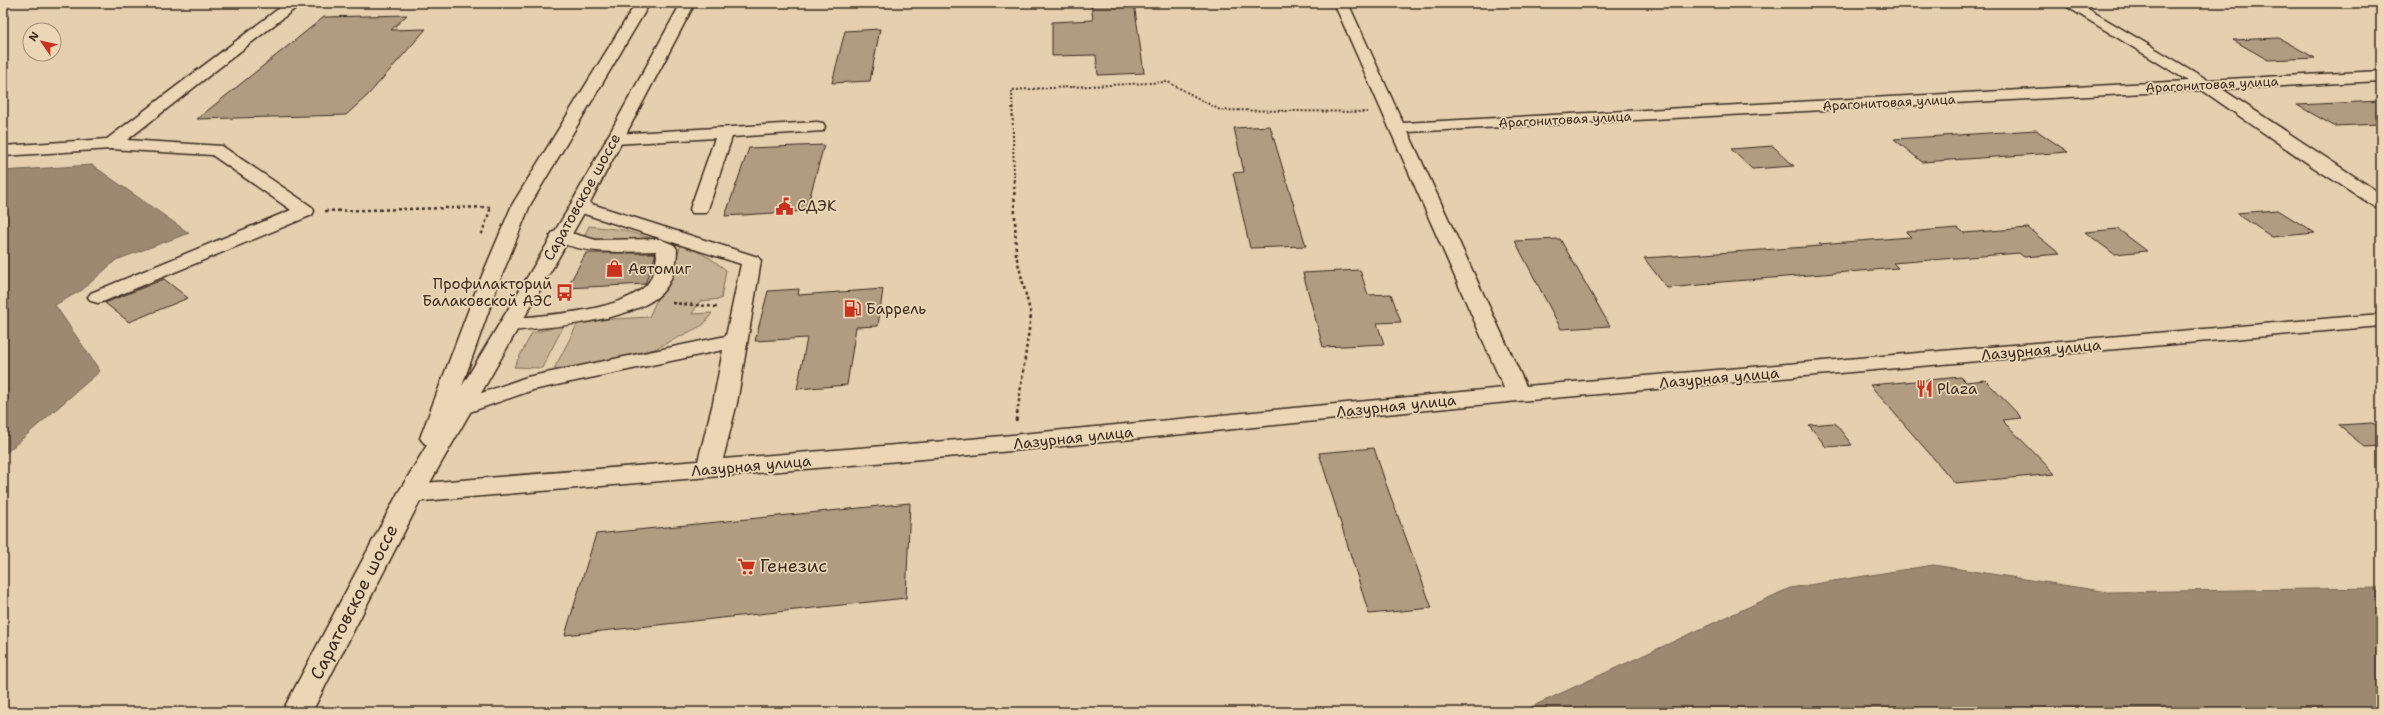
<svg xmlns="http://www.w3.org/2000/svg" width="2384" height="715" font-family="'Shantell Sans',sans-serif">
<rect width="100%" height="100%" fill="#e5cfaf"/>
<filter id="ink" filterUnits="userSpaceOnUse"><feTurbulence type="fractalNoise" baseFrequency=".025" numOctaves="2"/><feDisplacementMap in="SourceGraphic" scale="8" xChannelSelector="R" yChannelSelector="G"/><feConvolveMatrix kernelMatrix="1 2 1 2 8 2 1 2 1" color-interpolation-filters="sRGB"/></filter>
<g filter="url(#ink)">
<g fill="#c6b194" stroke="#806e59">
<polygon points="589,226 623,230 650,238 582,241"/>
<polygon points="682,244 710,258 726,270 721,299 700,301 692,314 712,313 703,325 655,349 587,365 554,369 579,321 649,317"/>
<polygon points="564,325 542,368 514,367 532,333"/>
</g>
<g fill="#9d8972" stroke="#766350">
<polygon points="92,165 189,233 116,260 82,290 55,305 100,371 7,452 3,453 3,171"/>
<polygon points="1933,565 2108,592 2381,588 2381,712 1520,712 1790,588"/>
</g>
<g fill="#b19c82" stroke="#3b2a1e">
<polygon points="1091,3 1134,3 1144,73 1098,75 1096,55 1052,56 1052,22 1093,20"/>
<polygon points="407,15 391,30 426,29 368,95 346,115 197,119 324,17"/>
<polygon points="880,29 870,81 832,83 845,31"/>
<polygon points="2279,38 2315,58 2268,60 2233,40"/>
<polygon points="2381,101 2381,124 2334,126 2297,105"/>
<polygon points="1270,126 1306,246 1250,248 1233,173 1244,172 1234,128"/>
<polygon points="2036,130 2068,152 1922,162 1894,139"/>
<polygon points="824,145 806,211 725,216 749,148"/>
<polygon points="1773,146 1794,166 1752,169 1731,149"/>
<polygon points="2278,210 2315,233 2272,237 2236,213"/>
<polygon points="1958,228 1964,233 2028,228 2060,254 2024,257 2019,253 1893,263 1898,268 1709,283 1711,284 1667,288 1644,258 1821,246 1819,244 1911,237 1906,232"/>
<polygon points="2118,229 2147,251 2114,254 2085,232"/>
<polygon points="1560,239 1610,326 1561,329 1515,241"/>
<polygon points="586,253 655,253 655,257 645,284 567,288"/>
<polygon points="1360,270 1368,295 1391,294 1401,322 1377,323 1384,344 1323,347 1303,273"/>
<polygon points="164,279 188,298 129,322 105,303"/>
<polygon points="799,289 798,295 883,289 878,326 856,327 847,385 797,389 807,338 755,341 768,291"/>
<polygon points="1961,377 1966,382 1985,380 2022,418 2002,420 2055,474 1955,483 1870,385"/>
<polygon points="1835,423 1852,445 1826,447 1809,425"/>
<polygon points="2373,423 2381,429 2381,446 2365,447 2338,425"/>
<polygon points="1374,448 1386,484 1432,608 1369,614 1319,453"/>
<polygon points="910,503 906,598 565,635 596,534"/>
</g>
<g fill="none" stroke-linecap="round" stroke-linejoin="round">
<defs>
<g id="minor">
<polygon points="286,3 302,3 127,140 222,146 312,207 314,211 312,215 105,301 98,303 91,301 88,297 91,293 291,210 212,155 111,149 3,156 3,146 107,139"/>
<polygon points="1334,3 1348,3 1403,123 2188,81 2061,3 2078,3 2208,80 2381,71 2381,81 2222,89 2381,194 2381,208 2374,206 2313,167 2202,90 1408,132 1526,386 2381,314 2381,326 1518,401 970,455 411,502 402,499 398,493 402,487 411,484 698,461 713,403 723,350 533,390 461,415 453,413 449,408 453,403 527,377 726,336 741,264 572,210 570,206 572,202 579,200 758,257 761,261 737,403 723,459 970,439 1504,388"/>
<polygon points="817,122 823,123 825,127 823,131 732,137 708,209 706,213 692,213 690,209 715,138 615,144 609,143 606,139 609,135 615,134"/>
<path d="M 560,230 L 596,240 L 660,239 L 674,245 L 677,249 C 677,267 671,287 656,298 C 623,322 551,327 510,331 L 502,330 L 499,325 L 502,320 L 510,319 C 548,314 610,313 642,289 C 649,284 652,277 654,269 C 656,263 658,256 656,251 C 620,252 587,255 553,240 L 550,236 L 553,232 Z"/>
</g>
<polygon id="major" points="636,3 650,3 530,205 496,290 462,386 570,206 681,3 695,3 588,206 424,493 312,712 282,712 398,493 427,445 424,443 420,438 476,290 512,205"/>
</defs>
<use href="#minor" stroke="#3b2a1e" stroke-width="3"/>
<use href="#major" stroke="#3b2a1e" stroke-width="3"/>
<polyline stroke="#3b2a1e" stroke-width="2" stroke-dasharray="2 2" stroke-linecap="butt" points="1014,181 1012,90 1168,82 1220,110 1368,112"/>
<g stroke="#3b2a1e" stroke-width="2.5" stroke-dasharray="3 3" stroke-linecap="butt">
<polyline points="1014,180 1016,255 1031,315 1017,415"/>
<polyline points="325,211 491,207 481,236"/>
<polyline points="672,303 718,307"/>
</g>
<polyline stroke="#3b2a1e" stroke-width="3" stroke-dasharray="3.5 3.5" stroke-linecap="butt" points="1016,421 1017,414"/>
<use href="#minor" fill="#ecd6b5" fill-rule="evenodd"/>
<use href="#major" fill="#ecd6b5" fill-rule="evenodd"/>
</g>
</g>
<defs>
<symbol id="civic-bare" viewBox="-9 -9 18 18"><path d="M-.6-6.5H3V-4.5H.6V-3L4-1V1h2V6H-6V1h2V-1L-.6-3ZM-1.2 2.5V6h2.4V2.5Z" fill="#c8321e" stroke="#ecd6b5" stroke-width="2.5" paint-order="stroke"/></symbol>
<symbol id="shop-bare" viewBox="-9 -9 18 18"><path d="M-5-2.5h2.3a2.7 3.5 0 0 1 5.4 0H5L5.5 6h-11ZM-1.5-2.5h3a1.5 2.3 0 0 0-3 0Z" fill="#c8321e" stroke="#ecd6b5" stroke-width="2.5" paint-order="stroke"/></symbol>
<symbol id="bus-bare" viewBox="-9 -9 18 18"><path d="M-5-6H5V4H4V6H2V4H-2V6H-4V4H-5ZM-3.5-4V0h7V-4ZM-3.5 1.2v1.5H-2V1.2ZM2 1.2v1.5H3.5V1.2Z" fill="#c8321e" stroke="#ecd6b5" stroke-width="2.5" paint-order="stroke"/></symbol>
<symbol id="fuel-bare" viewBox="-9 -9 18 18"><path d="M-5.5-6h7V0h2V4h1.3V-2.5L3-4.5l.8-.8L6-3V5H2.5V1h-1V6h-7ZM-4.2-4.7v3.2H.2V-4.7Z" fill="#c8321e" stroke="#ecd6b5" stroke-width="2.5" paint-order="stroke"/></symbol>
<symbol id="restaurant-bare" viewBox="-9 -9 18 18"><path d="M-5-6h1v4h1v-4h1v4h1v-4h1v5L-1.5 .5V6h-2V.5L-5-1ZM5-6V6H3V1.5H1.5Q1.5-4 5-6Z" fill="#c8321e" stroke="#ecd6b5" stroke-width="2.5" paint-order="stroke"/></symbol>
<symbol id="supermarket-bare" viewBox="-9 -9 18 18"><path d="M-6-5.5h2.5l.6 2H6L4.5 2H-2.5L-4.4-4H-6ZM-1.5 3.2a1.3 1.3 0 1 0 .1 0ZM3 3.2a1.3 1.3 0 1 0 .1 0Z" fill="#c8321e" stroke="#ecd6b5" stroke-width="2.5" paint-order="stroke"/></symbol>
</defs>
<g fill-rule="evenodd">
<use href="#civic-bare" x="772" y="194" width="25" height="25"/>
<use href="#shop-bare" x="602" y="256" width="25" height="25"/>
<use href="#bus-bare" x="552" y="280" width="25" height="25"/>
<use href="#fuel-bare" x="840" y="296" width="25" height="25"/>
<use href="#restaurant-bare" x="1912" y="376" width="25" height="25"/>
<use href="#supermarket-bare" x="734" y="554" width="25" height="25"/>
</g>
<g text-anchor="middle" stroke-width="3.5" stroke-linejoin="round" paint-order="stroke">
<g font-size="13" fill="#3b2a1e" stroke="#ecd6b5">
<text transform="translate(2212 84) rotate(-3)" y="5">Арагонитовая улица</text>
<text transform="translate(1889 102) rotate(-3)" y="5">Арагонитовая улица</text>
<text transform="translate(1565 119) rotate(-3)" y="5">Арагонитовая улица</text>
</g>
<g font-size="15" fill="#3b2a1e" stroke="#ecd6b5">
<text transform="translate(582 197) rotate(-61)" y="5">Саратовское шоссе</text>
<text transform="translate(2041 350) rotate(-5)" y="5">Лазурная улица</text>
<text transform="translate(1719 378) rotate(-5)" y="5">Лазурная улица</text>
<text transform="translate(1396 406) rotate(-6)" y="5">Лазурная улица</text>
<text transform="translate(1073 438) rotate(-6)" y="5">Лазурная улица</text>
<text transform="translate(751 466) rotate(-5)" y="5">Лазурная улица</text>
</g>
<g font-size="15" fill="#3b2a1e" stroke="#ecd6b5" text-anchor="start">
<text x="797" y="211">СДЭК</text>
<text x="628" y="274">Автомиг</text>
<text x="552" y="289" text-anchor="end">Профилакторий<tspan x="552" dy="17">Балаковской АЭС</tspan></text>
<text x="866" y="314">Баррель</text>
<text x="1937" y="394">Plaza</text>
</g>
<g font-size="18" fill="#3b2a1e" stroke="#ecd6b5" text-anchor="start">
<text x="760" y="572">Генезис</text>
</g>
<g font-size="18" fill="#3b2a1e" stroke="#ecd6b5">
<text transform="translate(354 602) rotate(-63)" y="6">Саратовское шоссе</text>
</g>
</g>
<rect width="2384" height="715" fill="none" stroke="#ecd6b5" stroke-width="16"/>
<rect x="8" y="8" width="2368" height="699" fill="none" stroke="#3b2a1e" stroke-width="1.5" filter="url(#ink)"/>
<g transform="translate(42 42) rotate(304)"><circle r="19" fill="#ecd6b5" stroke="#a59179"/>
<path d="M0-3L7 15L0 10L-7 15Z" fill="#c8321e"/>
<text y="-6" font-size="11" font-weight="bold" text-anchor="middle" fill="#3b2a1e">N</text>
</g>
</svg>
